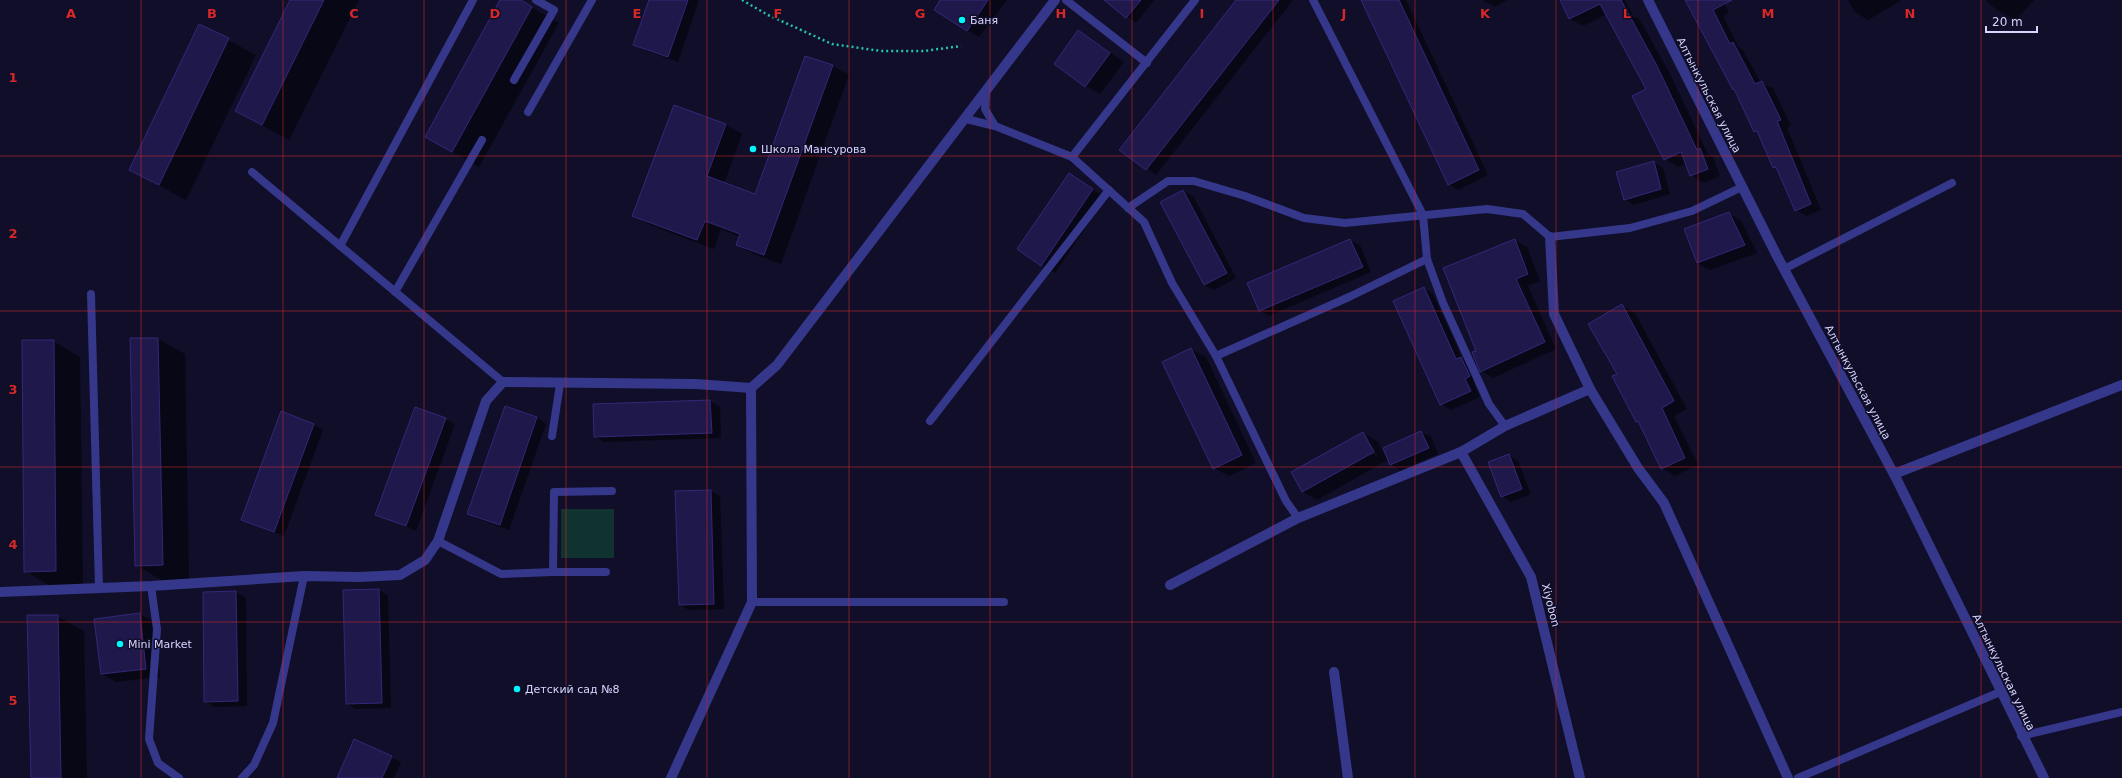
<svg xmlns="http://www.w3.org/2000/svg" width="2122" height="778" font-family="'DejaVu Sans',sans-serif">
<rect width="100%" height="100%" fill="#100e28"/>
<rect fill="#10332f" x="561" y="509" width="53" height="49"/>
<g fill="#0007" fill-rule="evenodd">
<polygon points="291,0 359,0 289,140 236,111"/>
<polygon points="502,0 519,0 559,23 479,167 426,137"/>
<polygon points="650,0 699,0 678,62 644,50 634,44"/>
<polygon points="941,0 1007,0 979,37 967,30"/>
<polygon points="1105,0 1154,0 1136,23"/>
<polygon points="1237,0 1293,0 1156,175 1120,149"/>
<polygon points="1362,0 1406,0 1488,175 1458,190 1449,184"/>
<polygon points="1482,0 1508,0 1495,7"/>
<polygon points="1561,0 1625,0 1633,16 1640,20 1670,74 1708,154 1713,157 1720,176 1704,183 1691,175 1686,163 1678,167 1665,159 1647,89 1607,14 1583,26 1570,19"/>
<polygon points="1687,0 1723,0 1729,13 1723,16 1738,46 1743,50 1761,83 1773,88 1791,126 1787,128 1821,210 1807,216 1796,210 1779,170 1774,167 1759,134 1755,132 1736,91 1734,90"/>
<polygon points="1848,0 1902,0 1868,20 1855,12"/>
<polygon points="1985,0 2034,0 2015,21 1997,10"/>
<polygon points="200,25 256,55 186,200 131,170"/>
<polygon points="1079,31 1124,62 1100,94 1086,86"/>
<polygon points="805,57 833,66 849,75 781,264 754,254 737,245 740,237 721,229 714,249 650,225 634,215 674,106 726,125 742,134 724,184 755,195"/>
<polygon points="1654,162 1663,168 1670,194 1634,205 1624,199"/>
<polygon points="1083,183 1106,198 1055,273 1041,265"/>
<polygon points="1183,191 1193,196 1236,278 1214,290 1204,285"/>
<polygon points="1729,213 1741,221 1757,253 1710,270 1697,263"/>
<polygon points="1350,240 1360,245 1371,272 1269,316 1260,311 1248,284"/>
<polygon points="1514,240 1527,247 1540,281 1528,286 1556,349 1493,378 1481,371 1477,351"/>
<polygon points="1424,288 1433,294 1462,358 1471,363 1479,382 1474,384 1480,397 1451,410 1441,404"/>
<polygon points="1622,306 1635,313 1687,409 1674,416 1698,465 1675,476 1662,468 1640,423 1637,421 1618,374"/>
<polygon points="132,339 158,339 185,354 189,580 163,581 136,565"/>
<polygon points="53,341 80,357 83,586 52,587 25,571"/>
<polygon points="1191,349 1206,357 1256,463 1229,476 1214,468"/>
<polygon points="710,401 720,407 721,438 604,442 595,436 594,405"/>
<polygon points="505,407 537,418 546,424 509,530 478,519 468,514"/>
<polygon points="445,419 455,424 416,531 376,514"/>
<polygon points="313,424 323,430 284,536 242,519"/>
<path d="M 1421,432 L 1431,437 L 1438,454 L 1401,470 L 1391,465 L 1389,459 L 1317,500 L 1302,491 L 1363,433 L 1377,441 L 1386,457 ZM 1368,444 L 1371,444 L 1377,456 L 1376,457 Z"/>
<polygon points="1508,455 1518,461 1531,494 1511,502 1502,496"/>
<polygon points="710,491 720,496 724,609 689,610 680,605"/>
<polygon points="379,590 388,596 391,708 356,709 347,704"/>
<polygon points="236,592 246,598 247,706 214,707 205,701 204,593"/>
<polygon points="140,614 154,622 160,677 116,682 102,674"/>
<polygon points="57,616 84,631 87,778 32,778"/>
<polygon points="355,740 401,762 394,778 338,778"/>
</g>
<g fill="#1f184b" stroke="#332879">
<polygon points="290,0 324,0 262,125 235,111"/>
<polygon points="500,0 521,0 532,7 452,152 425,137"/>
<polygon points="649,0 688,0 668,57 633,45"/>
<polygon points="940,0 988,0 967,31 934,10"/>
<polygon points="1104,0 1141,0 1126,18"/>
<polygon points="1236,0 1279,0 1146,170 1119,150"/>
<polygon points="1361,0 1399,0 1479,170 1448,185"/>
<polygon points="1560,0 1621,0 1657,66 1697,150 1700,148 1708,169 1690,176 1681,152 1664,160 1632,96 1646,89 1600,4 1569,19"/>
<polygon points="1685,0 1732,0 1713,10 1730,44 1733,42 1755,84 1762,81 1781,120 1777,121 1811,204 1795,211 1776,167 1773,168 1757,131 1754,132 1734,89 1733,90"/>
<polygon points="199,24 229,38 159,185 129,170"/>
<polygon points="1078,30 1110,53 1085,87 1054,64"/>
<polygon points="805,56 833,65 764,255 736,245 740,234 705,221 697,240 632,216 674,105 726,124 707,176 755,194"/>
<polygon points="1654,161 1661,189 1624,200 1616,172"/>
<polygon points="1069,173 1093,189 1041,266 1017,249"/>
<polygon points="1183,190 1227,273 1204,285 1160,202"/>
<polygon points="1729,212 1745,245 1697,263 1684,229"/>
<polygon points="1350,239 1363,267 1259,311 1247,283"/>
<polygon points="1515,239 1528,274 1516,279 1545,342 1480,372 1472,352 1476,351 1443,268"/>
<polygon points="1424,287 1456,359 1461,357 1470,376 1465,379 1471,391 1440,405 1393,301"/>
<polygon points="1622,304 1674,401 1662,408 1685,458 1661,469 1638,421 1636,422 1612,376 1617,374 1588,324"/>
<polygon points="130,338 158,338 163,565 135,566"/>
<polygon points="22,340 54,340 56,571 24,572"/>
<polygon points="1191,348 1242,455 1213,469 1162,362"/>
<polygon points="710,400 712,433 594,437 593,404"/>
<polygon points="505,406 537,417 500,525 467,514"/>
<polygon points="415,407 446,418 406,526 375,515"/>
<polygon points="281,411 314,424 274,532 241,520"/>
<polygon points="1421,431 1429,448 1390,465 1383,448"/>
<polygon points="1363,432 1374,452 1302,492 1291,472"/>
<polygon points="1509,454 1522,489 1501,497 1488,462"/>
<polygon points="711,490 714,604 679,605 675,491"/>
<polygon points="379,589 382,703 346,704 343,590"/>
<polygon points="236,591 238,701 204,702 203,592"/>
<polygon points="140,613 146,669 101,674 94,619"/>
<polygon points="27,615 58,615 61,778 31,778"/>
<polygon points="354,739 392,756 382,778 337,778"/>
</g>
<g fill="none" stroke-linecap="round" stroke-linejoin="round">
<polyline stroke="#25c3af" stroke-width="2.5" stroke-dasharray="2 3" stroke-linecap="butt" points="742,0 768,15 832,44 881,51 924,51 961,46"/>
<g stroke="#35378b" stroke-width="8">
<polyline points="1066,0 1147,63"/>
<polyline points="1313,0 1423,215 1427,259 1443,303 1489,404 1505,426"/>
<polyline points="514,80 554,10 536,0"/>
<polyline points="986,93 985,109 995,126 1072,157 1144,222 1172,283 1216,356 1286,501 1298,518"/>
<polyline points="528,112 592,0"/>
<polyline points="966,119 995,126"/>
<polyline points="1072,157 1195,0"/>
<polyline points="252,172 503,382"/>
<polyline points="1128,208 1168,181 1194,181 1245,196 1304,218 1345,223 1487,209 1523,214 1550,237 1630,228 1692,211 1742,187"/>
<polyline points="340,246 473,0"/>
<polyline points="1784,269 1952,183"/>
<polyline points="395,292 482,140"/>
<polyline points="91,294 99,588"/>
<polyline points="1216,356 1349,297 1427,259"/>
<polyline points="930,421 1109,190"/>
<polyline points="552,436 560,384"/>
<polyline points="438,541 501,574 553,572 554,492 612,491"/>
<polyline points="553,572 606,572"/>
<polyline points="151,586 157,629 149,739 158,763 179,778"/>
<polyline points="752,602 1004,602"/>
<polyline points="2021,736 2122,712"/>
<polyline points="242,778 254,765 273,723 304,576"/>
<polyline points="1798,778 2000,692"/>
</g>
<g stroke="#35378b" stroke-width="10">
<polyline points="1648,0 1777,256 1897,480 2044,778"/>
<polyline points="1550,237 1554,314 1590,389 1638,468 1664,503 1788,778"/>
<polyline points="1461,452 1531,577 1580,778"/>
<polyline points="1894,474 2122,385"/>
<polyline points="1170,585 1298,518 1461,452 1505,426 1590,389"/>
<polyline points="0,592 151,586 304,576 359,577 400,575 425,560 438,541 486,401 503,382 696,384 751,388 777,365 1055,0"/>
<polyline points="1334,672 1348,778"/>
<polyline points="671,778 752,602 751,388"/>
</g>
</g>
<path fill="none" stroke="#d62828" stroke-width="1" stroke-opacity="0.55" d="M 141,0 L 141,778M 283,0 L 283,778M 424,0 L 424,778M 566,0 L 566,778M 707,0 L 707,778M 849,0 L 849,778M 990,0 L 990,778M 1132,0 L 1132,778M 1273,0 L 1273,778M 1415,0 L 1415,778M 1556,0 L 1556,778M 1698,0 L 1698,778M 1839,0 L 1839,778M 1981,0 L 1981,778M 0,156 L 2122,156M 0,311 L 2122,311M 0,467 L 2122,467M 0,622 L 2122,622"/>
<g fill="#01f6ff" stroke="#100e28" stroke-width="1.5">
<circle cx="962" cy="20" r="4"/>
<circle cx="753" cy="149" r="4"/>
<circle cx="120" cy="644" r="4"/>
<circle cx="517" cy="689" r="4"/>
</g>
<g text-anchor="middle" stroke-width="3" stroke-linejoin="round" paint-order="stroke">
<g font-size="11" fill="#d7d5ff" stroke="#100e28" text-anchor="start">
<text x="970" y="24">Баня</text>
<text x="761" y="153">Школа Мансурова</text>
<text x="128" y="648">Mini Market</text>
<text x="525" y="693">Детский сад №8</text>
</g>
<g font-size="11" fill="#d7d5ff" stroke="#100e28">
<text transform="translate(1709 95) rotate(63)" y="4">Алтынкульская улица</text>
<text transform="translate(1858 382) rotate(62)" y="4">Алтынкульская улица</text>
<text transform="translate(1551 605) rotate(76)" y="4">Xiyobon</text>
<text transform="translate(2004 672) rotate(64)" y="4">Алтынкульская улица</text>
</g>
</g>
<g font-size="13" text-anchor="middle" font-weight="bold" fill="#d62828" stroke="#100e28" stroke-width="3" stroke-linejoin="round" paint-order="stroke">
<text x="71" y="18">A</text>
<text x="212" y="18">B</text>
<text x="354" y="18">C</text>
<text x="495" y="18">D</text>
<text x="637" y="18">E</text>
<text x="778" y="18">F</text>
<text x="920" y="18">G</text>
<text x="1061" y="18">H</text>
<text x="1202" y="18">I</text>
<text x="1344" y="18">J</text>
<text x="1485" y="18">K</text>
<text x="1627" y="18">L</text>
<text x="1768" y="18">M</text>
<text x="1910" y="18">N</text>
<text x="13" y="82">1</text>
<text x="13" y="238">2</text>
<text x="13" y="394">3</text>
<text x="13" y="549">4</text>
<text x="13" y="705">5</text>
</g>
<path d="M1986 26v6h51v-6" fill="none" stroke="#d7d5ff" stroke-width="2"/>
<text x="1992" y="26" font-size="12" fill="#d7d5ff" stroke="#100e28" stroke-width="3" paint-order="stroke">20 m</text>
</svg>
